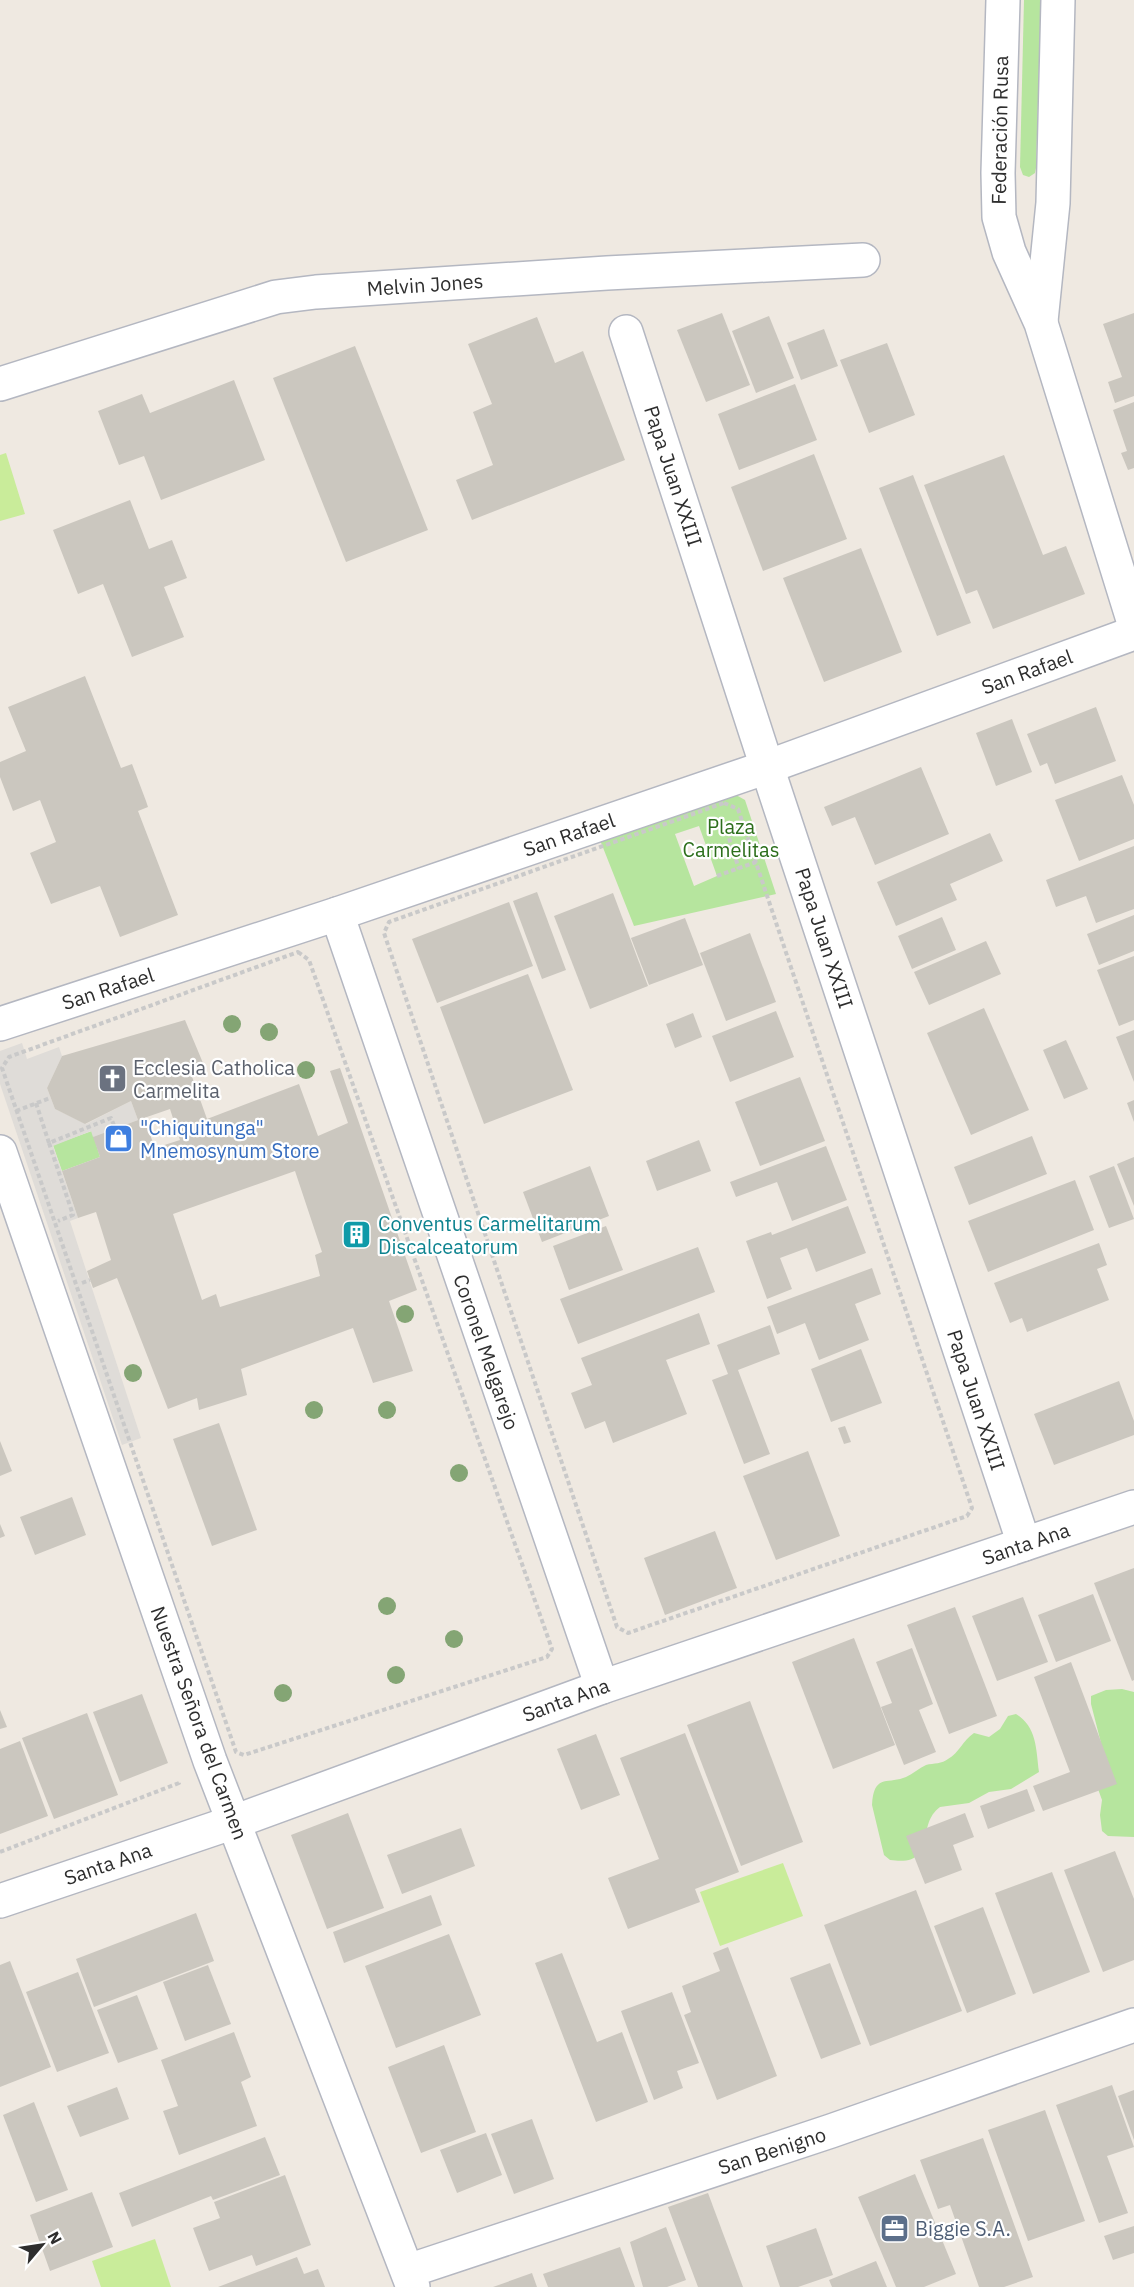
<svg xmlns="http://www.w3.org/2000/svg" width="1134" height="2287" font-family="'IBM Plex Sans',sans-serif">
<rect width="100%" height="100%" fill="#efe9e1"/>
<g fill="#b6e59e" fill-rule="evenodd">
<polygon points="1024,0 1041,0 1036,168 1035,173 1029,177 1023,175 1020,167"/>
<path d="M 729,791 L 745,800 L 776,894 L 634,926 L 598,835 ZM 699,826 L 717,876 L 694,886 L 675,834 Z"/>
<polygon points="92,1131 100,1157 62,1171 53,1145"/>
<polygon points="1122,1689 1134,1692 1134,1837 1108,1836 1102,1831 1100,1815 1102,1800 1094,1778 1101,1743 1091,1704 1091,1696 1106,1690"/>
<path d="M 1016,1714 C 1037,1727 1036,1749 1039,1772 L 1011,1789 L 989,1792 L 969,1803 L 940,1807 C 914,1826 940,1867 890,1860 L 884,1855 L 872,1805 C 874,1773 887,1785 906,1777 C 913,1774 919,1768 926,1765 C 934,1763 942,1764 948,1759 C 959,1753 963,1740 974,1733 L 989,1737 L 1000,1729 L 1008,1716 Z"/>
</g>
<g fill="#c9ec9a">
<polygon points="6,453 25,514 0,521 0,455"/>
<polygon points="783,1863 803,1916 720,1946 700,1892"/>
<polygon points="155,2239 171,2287 101,2287 92,2261"/>
</g>
<polygon fill="#dfdcd8" points="22,1043 27,1059 59,1047 62,1056 47,1088 55,1109 86,1124 131,1101 138,1120 93,1137 91,1131 53,1146 78,1218 70,1221 141,1438 122,1445 0,1084 0,1051"/>
<g fill="#cbc7bf" fill-rule="evenodd">
<polygon points="722,313 750,385 706,402 677,330"/>
<polygon points="1134,313 1134,396 1115,403 1108,382 1122,377 1103,324"/>
<polygon points="769,316 794,378 756,393 732,331"/>
<polygon points="537,317 555,363 583,351 625,460 472,520 456,480 493,465 473,412 492,404 468,344"/>
<polygon points="824,329 838,366 801,380 787,343"/>
<polygon points="887,343 915,415 869,433 840,360"/>
<polygon points="355,346 428,530 346,562 273,378"/>
<polygon points="234,380 265,460 161,500 144,456 119,465 98,411 142,394 150,413"/>
<polygon points="795,384 817,440 739,470 718,414"/>
<polygon points="1134,402 1134,468 1128,470 1121,453 1127,451 1113,410"/>
<polygon points="814,454 847,539 763,571 731,487"/>
<polygon points="1004,455 1043,555 1066,546 1085,594 993,629 977,590 966,594 924,485"/>
<polygon points="913,475 971,623 937,636 879,488"/>
<polygon points="130,500 149,549 172,540 187,578 164,587 184,637 132,657 103,584 78,594 53,530"/>
<polygon points="861,548 902,652 824,682 783,578"/>
<polygon points="85,676 121,768 132,764 146,801 148,807 138,811 178,915 120,937 100,886 51,904 30,853 56,842 40,800 13,811 0,777 0,762 26,751 8,707"/>
<polygon points="1096,707 1116,761 1055,784 1047,763 1040,766 1027,734"/>
<polygon points="1012,719 1032,772 996,786 976,733"/>
<polygon points="921,767 949,834 875,865 855,817 832,826 824,807"/>
<polygon points="1122,775 1134,805 1134,839 1079,861 1055,800"/>
<polygon points="990,833 1003,861 950,884 957,900 896,926 877,882"/>
<polygon points="1134,846 1134,909 1096,923 1086,896 1056,907 1046,880"/>
<polygon points="537,892 566,970 542,979 513,901"/>
<polygon points="613,893 648,986 590,1009 554,916"/>
<polygon points="509,902 533,966 437,1003 412,939"/>
<polygon points="1134,915 1134,951 1099,965 1087,934"/>
<polygon points="942,917 956,950 912,969 898,936"/>
<polygon points="685,918 703,965 649,985 631,938"/>
<polygon points="750,933 776,1002 726,1021 700,953"/>
<polygon points="986,941 1001,974 929,1005 914,972"/>
<polygon points="1134,956 1134,1020 1119,1026 1097,970"/>
<polygon points="528,974 573,1090 484,1124 440,1007"/>
<polygon points="984,1008 1029,1110 971,1135 927,1033"/>
<polygon points="776,1011 794,1057 730,1082 712,1036"/>
<polygon points="693,1013 702,1037 675,1048 666,1024"/>
<path d="M 185,1020 L 203,1063 L 190,1071 L 207,1119 L 299,1084 L 318,1136 L 348,1123 L 330,1071 L 340,1068 L 417,1290 L 389,1301 L 413,1371 L 373,1383 L 353,1328 L 241,1369 L 247,1395 L 199,1410 L 197,1398 L 168,1409 L 117,1278 L 93,1288 L 87,1271 L 111,1260 L 96,1212 L 78,1218 L 62,1171 L 100,1157 L 93,1137 L 138,1120 L 131,1101 L 85,1124 L 55,1109 L 47,1088 L 62,1056 ZM 170,1109 L 180,1140 L 155,1148 L 144,1118 ZM 295,1171 L 322,1252 L 315,1255 L 320,1276 L 220,1307 L 216,1294 L 202,1300 L 173,1214 Z"/>
<polygon points="1134,1030 1134,1082 1116,1037"/>
<polygon points="1066,1040 1088,1089 1064,1099 1043,1050"/>
<polygon points="800,1077 825,1141 760,1166 735,1102"/>
<polygon points="1134,1100 1134,1122 1127,1103"/>
<polygon points="1032,1136 1047,1174 969,1205 954,1167"/>
<polygon points="699,1140 711,1171 657,1191 646,1161"/>
<polygon points="826,1146 847,1200 792,1221 777,1182 736,1197 730,1182"/>
<polygon points="1134,1157 1134,1206 1117,1164"/>
<polygon points="590,1166 609,1216 542,1242 523,1192"/>
<polygon points="1114,1166 1134,1219 1109,1228 1089,1176"/>
<polygon points="1075,1180 1094,1230 988,1272 968,1221"/>
<polygon points="848,1206 866,1253 816,1272 807,1248 780,1258 792,1289 767,1299 746,1241 771,1232 772,1235"/>
<polygon points="606,1226 623,1270 569,1290 553,1246"/>
<polygon points="1099,1243 1107,1265 1097,1269 1109,1300 1027,1332 1022,1318 1010,1323 994,1283"/>
<polygon points="698,1247 715,1292 578,1344 560,1299"/>
<polygon points="872,1268 881,1294 855,1304 869,1340 819,1360 805,1323 777,1334 767,1307"/>
<polygon points="699,1313 710,1344 666,1360 687,1414 613,1443 605,1421 585,1429 571,1393 592,1385 581,1358"/>
<polygon points="770,1325 780,1354 738,1370 770,1454 744,1464 712,1380 728,1374 717,1345"/>
<polygon points="861,1349 882,1403 831,1422 811,1369"/>
<polygon points="1119,1381 1134,1421 1134,1435 1054,1465 1034,1414"/>
<polygon points="219,1423 257,1530 212,1546 173,1439"/>
<polygon points="845,1426 851,1442 844,1444 838,1428"/>
<polygon points="0,1441 12,1471 0,1476"/>
<polygon points="808,1451 840,1536 776,1560 743,1476"/>
<polygon points="72,1497 86,1535 35,1555 20,1517"/>
<polygon points="0,1524 5,1536 0,1538"/>
<polygon points="715,1531 737,1588 665,1615 644,1558"/>
<polygon points="1134,1568 1134,1680 1132,1681 1094,1583"/>
<polygon points="1093,1594 1111,1641 1056,1662 1038,1615"/>
<polygon points="1023,1597 1048,1662 997,1681 972,1616"/>
<polygon points="955,1607 997,1716 949,1734 907,1625"/>
<polygon points="854,1638 895,1745 833,1769 792,1662"/>
<polygon points="912,1648 933,1704 919,1710 936,1752 904,1765 881,1707 892,1703 876,1662"/>
<polygon points="1071,1662 1117,1784 1043,1811 1033,1786 1070,1772 1034,1677"/>
<polygon points="142,1694 168,1763 120,1782 93,1712"/>
<polygon points="750,1701 803,1842 741,1866 687,1725"/>
<polygon points="0,1710 7,1727 0,1729"/>
<polygon points="87,1713 118,1795 54,1819 22,1738"/>
<polygon points="685,1733 739,1872 695,1889 700,1902 628,1929 608,1878 659,1859 620,1758"/>
<polygon points="596,1734 620,1795 581,1810 557,1749"/>
<polygon points="20,1741 48,1816 0,1834 0,1749"/>
<polygon points="1027,1789 1035,1811 988,1829 980,1806"/>
<polygon points="348,1813 384,1908 327,1929 291,1835"/>
<polygon points="965,1813 974,1837 953,1845 962,1870 925,1884 906,1836"/>
<polygon points="461,1828 475,1866 402,1894 387,1855"/>
<polygon points="1115,1851 1134,1899 1134,1960 1103,1972 1064,1870"/>
<polygon points="1052,1872 1090,1972 1033,1994 995,1893"/>
<polygon points="916,1890 962,2011 870,2046 824,1925"/>
<polygon points="431,1895 442,1925 344,1963 333,1932"/>
<polygon points="983,1907 1016,1994 967,2013 934,1926"/>
<polygon points="196,1913 214,1961 94,2007 76,1959"/>
<polygon points="449,1934 481,2015 396,2048 365,1966"/>
<polygon points="728,1947 777,2076 717,2100 684,2015 691,2012 682,1986 720,1971 713,1953"/>
<polygon points="562,1953 597,2042 622,2032 648,2102 596,2122 535,1963"/>
<polygon points="10,1961 51,2067 0,2087 0,1965"/>
<polygon points="830,1963 861,2044 821,2059 790,1978"/>
<polygon points="208,1965 231,2024 185,2041 163,1982"/>
<polygon points="78,1972 109,2053 57,2072 26,1992"/>
<polygon points="672,1992 699,2063 677,2071 683,2088 654,2100 621,2011"/>
<polygon points="137,1995 158,2049 118,2063 97,2010"/>
<polygon points="234,2032 251,2077 241,2082 257,2126 179,2155 163,2111 178,2106 161,2060"/>
<polygon points="444,2045 476,2132 421,2153 388,2067"/>
<polygon points="1112,2085 1134,2147 1107,2156 1128,2213 1099,2223 1056,2105"/>
<polygon points="117,2087 129,2119 80,2137 67,2106"/>
<polygon points="1134,2090 1134,2140 1118,2096"/>
<polygon points="34,2102 68,2190 36,2202 3,2115"/>
<polygon points="1045,2110 1085,2221 1028,2241 988,2130"/>
<polygon points="532,2119 554,2179 514,2194 491,2134"/>
<polygon points="486,2133 502,2175 457,2193 440,2150"/>
<polygon points="265,2137 280,2175 213,2200 211,2196 132,2227 119,2193"/>
<polygon points="983,2138 1033,2277 1004,2287 979,2287 950,2205 938,2209 920,2160"/>
<polygon points="915,2174 956,2274 924,2287 896,2287 858,2197"/>
<polygon points="285,2175 311,2245 256,2266 252,2255 209,2271 193,2228 220,2218 214,2202"/>
<polygon points="92,2192 113,2247 50,2271 30,2215"/>
<polygon points="708,2193 743,2287 698,2287 668,2207"/>
<polygon points="1134,2226 1134,2253 1113,2260 1104,2236"/>
<polygon points="666,2227 686,2280 667,2287 643,2287 630,2242"/>
<polygon points="816,2228 833,2275 798,2287 780,2287 766,2246"/>
<polygon points="620,2247 635,2287 548,2287 543,2274"/>
<polygon points="297,2257 304,2274 318,2269 325,2287 218,2287"/>
<polygon points="876,2261 887,2287 832,2287 829,2280"/>
<polygon points="532,2273 537,2287 493,2287"/>
</g>
<g fill="none" stroke-linecap="round" stroke-linejoin="round">
<defs>
<g id="minor">
<polyline points="1003,0 998,173 999,217 1009,252 1041,323 1134,623"/>
<polyline points="1041,321 1053,203 1058,0"/>
<polyline points="626,332 767,767 1024,1544"/>
<polyline points="0,384 276,297 316,292 607,273 863,260"/>
<polyline points="337,914 602,1687"/>
<polyline points="0,1024 337,914 767,767 1134,633"/>
<polyline points="0,1152 210,1761 413,2287"/>
<polyline points="0,1901 234,1822 602,1687 1134,1507"/>
<polyline points="408,2271 831,2131 1134,2025"/>
</g>
</defs>
<use href="#minor" stroke="#b4b7c1" stroke-width="36"/>
<g stroke="#c9c9c9" stroke-width="4" stroke-dasharray="4.5 3" stroke-linecap="butt">
<polygon points="724,803 738,809 972,1508 967,1516 628,1633 617,1627 384,933 389,922"/>
<polyline points="718,820 724,823 739,869"/>
<polyline points="717,876 756,862"/>
<polygon points="298,952 309,960 552,1649 547,1657 244,1755 236,1752 2,1068 9,1057"/>
<polyline points="36,1103 49,1143 111,1118 115,1128"/>
<polyline points="16,1111 50,1098"/>
<polyline points="49,1143 73,1215 58,1221"/>
<polyline points="82,1283 90,1280"/>
<polyline points="0,1852 179,1783 179,1781"/>
</g>
<use href="#minor" stroke="#fff" stroke-width="33"/>
</g>
<g fill="#84a574">
<circle cx="232" cy="1024" r="9"/>
<circle cx="269" cy="1032" r="9"/>
<circle cx="306" cy="1070" r="9"/>
<circle cx="405" cy="1314" r="9"/>
<circle cx="133" cy="1373" r="9"/>
<circle cx="314" cy="1410" r="9"/>
<circle cx="387" cy="1410" r="9"/>
<circle cx="459" cy="1473" r="9"/>
<circle cx="387" cy="1606" r="9"/>
<circle cx="454" cy="1639" r="9"/>
<circle cx="396" cy="1675" r="9"/>
<circle cx="283" cy="1693" r="9"/>
</g>
<defs>
<symbol id="church-square" viewBox="-11 -11 22 22"><rect x="-9" y="-9" width="18" height="18" rx="4" fill="#6b7280" stroke="#fff"/><path d="M-1.2-6h2.4v3.5h3.3v2.4h-3.3V6h-2.4V-.1h-3.3v-2.4h3.3Z" fill="#fff"/></symbol>
<symbol id="shop-square" viewBox="-11 -11 22 22"><rect x="-9" y="-9" width="18" height="18" rx="4" fill="#3f7fe0" stroke="#fff"/><path d="M-5-2.5h2.3a2.7 3.5 0 0 1 5.4 0H5L5.5 6h-11ZM-1.5-2.5h3a1.5 2.3 0 0 0-3 0Z" fill="#fff"/></symbol>
<symbol id="building-square" viewBox="-11 -11 22 22"><rect x="-9" y="-9" width="18" height="18" rx="4" fill="#0f9aa8" stroke="#fff"/><path d="M-4-6H4V6H1V3H-1V6H-4ZM-2.5-4.3h1.7v1.8h-1.7ZM.8-4.3h1.7v1.8H.8ZM-2.5-1h1.7V.8h-1.7ZM.8-1h1.7V.8H.8Z" fill="#fff"/></symbol>
<symbol id="office-square" viewBox="-11 -11 22 22"><rect x="-9" y="-9" width="18" height="18" rx="4" fill="#5c6f8a" stroke="#fff"/><path d="M-6-3h4V-5.5h4V-3h4V5H-6ZM-1-4.5V-3h2v-1.5ZM-6 0V1H6V0Z" fill="#fff"/></symbol>
</defs>
<g fill-rule="evenodd">
<use href="#church-square" x="96" y="1062" width="33" height="33"/>
<use href="#shop-square" x="102" y="1122" width="33" height="33"/>
<use href="#building-square" x="340" y="1218" width="33" height="33"/>
<use href="#office-square" x="878" y="2212" width="33" height="33"/>
</g>
<g text-anchor="middle" stroke-width="4.5" stroke-linejoin="round" paint-order="stroke">
<g font-size="20" fill="#2e2e2e" stroke="#fff">
<text transform="translate(1000 130) rotate(-89)" y="7">Federación Rusa</text>
<text transform="translate(425 285) rotate(-4)" y="7">Melvin Jones</text>
<text transform="translate(673 476) rotate(72)" y="7">Papa Juan XXIII</text>
<text transform="translate(1027 672) rotate(-20)" y="7">San Rafael</text>
<text transform="translate(569 835) rotate(-19)" y="7">San Rafael</text>
<text transform="translate(824 938) rotate(72)" y="7">Papa Juan XXIII</text>
<text transform="translate(108 989) rotate(-18)" y="7">San Rafael</text>
<text transform="translate(486 1352) rotate(71)" y="7">Coronel Melgarejo</text>
<text transform="translate(976 1400) rotate(72)" y="7">Papa Juan XXIII</text>
<text transform="translate(1026 1544) rotate(-19)" y="7">Santa Ana</text>
<text transform="translate(566 1700) rotate(-20)" y="7">Santa Ana</text>
<text transform="translate(199 1723) rotate(70)" y="7">Nuestra Señora del Carmen</text>
<text transform="translate(108 1864) rotate(-19)" y="7">Santa Ana</text>
<text transform="translate(772 2151) rotate(-18)" y="7">San Benigno</text>
</g>
<g font-size="20" fill="#2c6e1b" stroke="#fff">
<text x="731" y="834">Plaza<tspan x="731" dy="23">Carmelitas</tspan></text>
</g>
<g font-size="20" fill="#5b616d" stroke="#fff" text-anchor="start">
<text x="133" y="1075">Ecclesia Catholica<tspan x="133" dy="23">Carmelita</tspan></text>
</g>
<g font-size="20" fill="#366cbe" stroke="#fff" text-anchor="start">
<text x="140" y="1135">"Chiquitunga"<tspan x="140" dy="23">Mnemosynum Store</tspan></text>
</g>
<g font-size="20" fill="#0d838f" stroke="#fff" text-anchor="start">
<text x="378" y="1231">Conventus Carmelitarum<tspan x="378" dy="23">Discalceatorum</tspan></text>
</g>
<g font-size="20" fill="#4e5e75" stroke="#fff" text-anchor="start">
<text x="915" y="2236">Biggie S.A.</text>
</g>
</g>
<g transform="translate(42 2245) rotate(61)" stroke="#ffffff" stroke-width="4.5" paint-order="stroke">
<path d="M0-4.5L10 22L0 15L-10 22Z" fill="#2e2e2e"/>
<text y="-9" font-size="16" font-weight="bold" text-anchor="middle" fill="#2e2e2e">N</text>
</g>
</svg>
